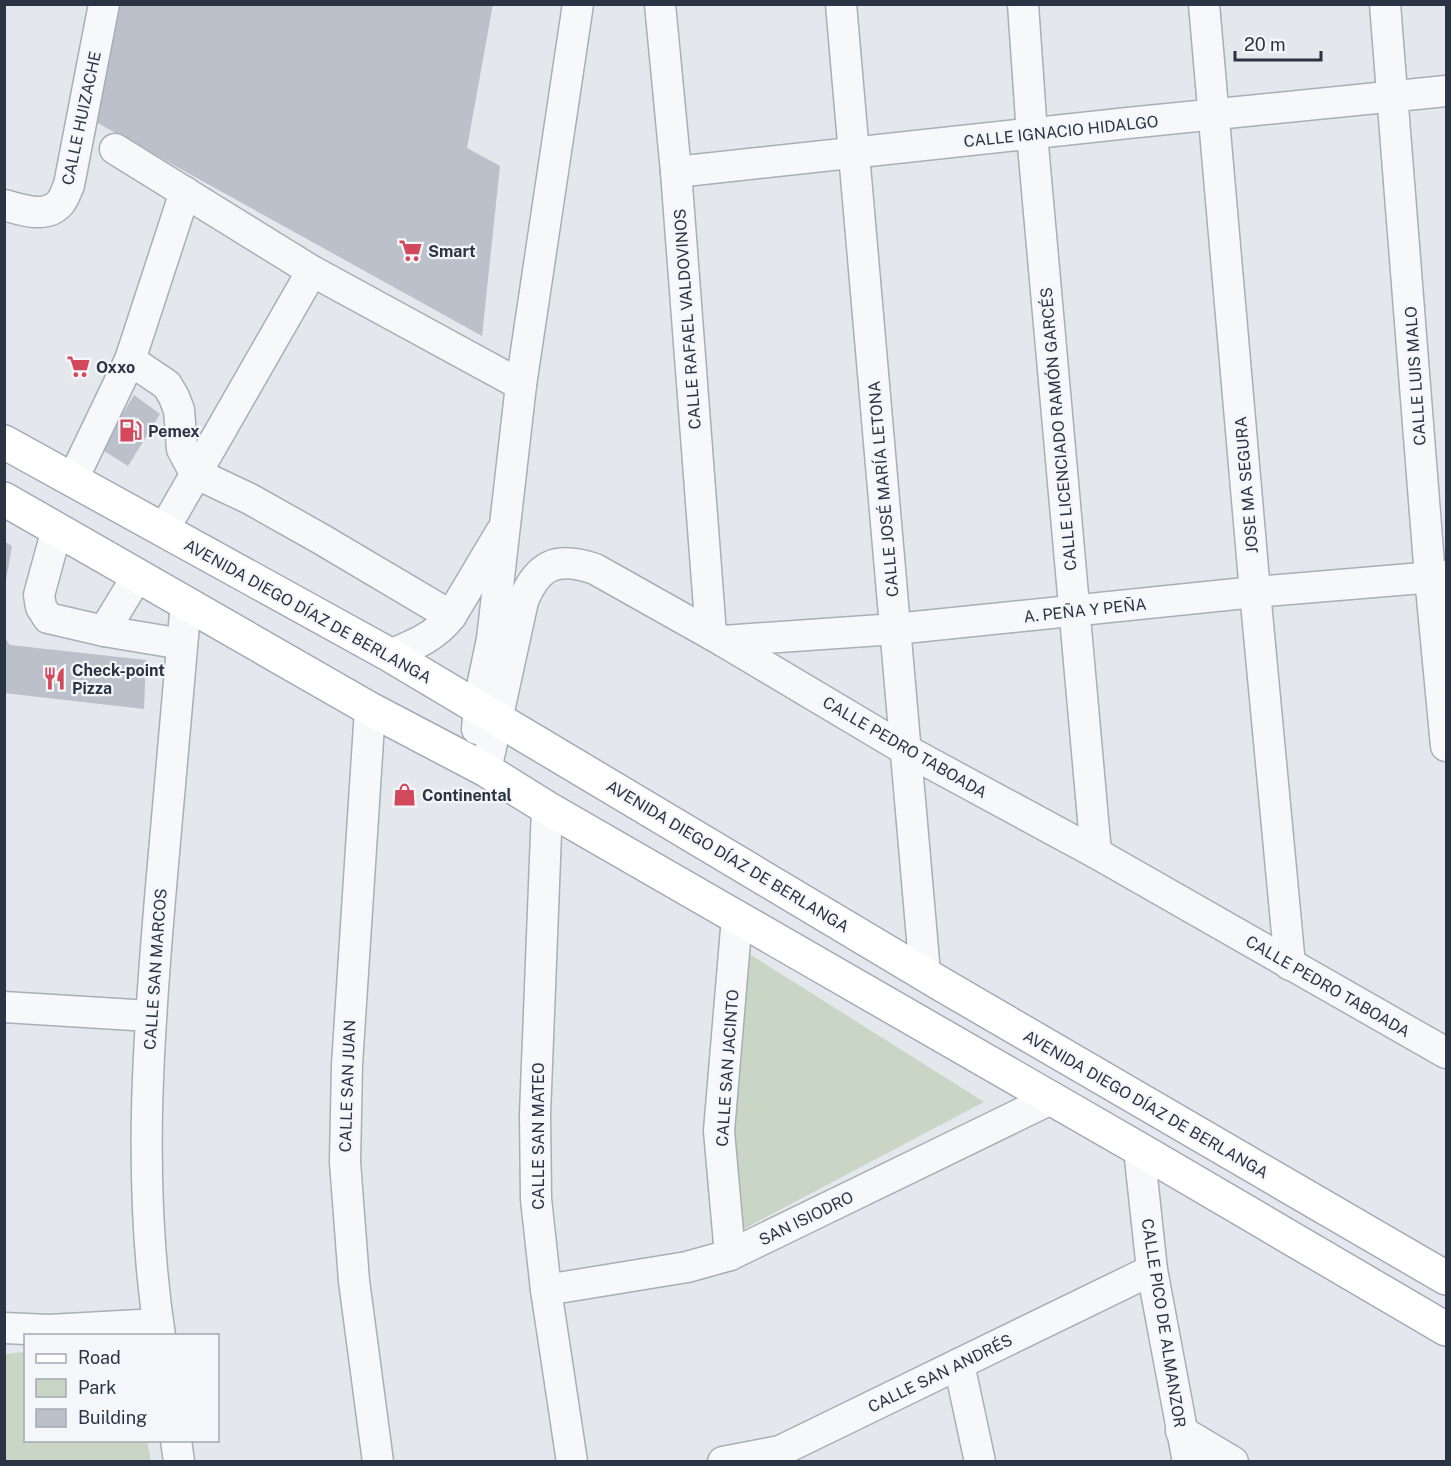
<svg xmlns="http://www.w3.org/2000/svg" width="1451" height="1466" font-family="'Public Sans',sans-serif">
<rect width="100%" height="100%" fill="#e4e7ec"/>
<g fill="#c9d6c5">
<polygon points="740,948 984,1102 740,1231 725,1152"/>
<polygon points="25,1352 26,1440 147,1441 151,1461 5,1461 5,1354"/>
</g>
<g fill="#bbc0ca">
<polygon points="119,4 493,4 467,148 500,166 482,336 94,121"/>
<polygon points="134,395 160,414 128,466 101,449"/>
<polygon points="4,541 12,546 6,581 4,581"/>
<polygon points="4,637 10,645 146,660 144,709 4,693"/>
</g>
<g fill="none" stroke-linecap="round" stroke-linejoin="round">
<defs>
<g id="minor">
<polyline points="660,4 676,172 711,634"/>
<polyline points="841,4 925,973"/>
<polyline points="1023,4 1032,134 1096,853"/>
<polyline points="1204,4 1255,592 1290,965"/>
<polyline points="1385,4 1430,577 1446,746"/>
<polyline points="115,149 312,271 521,385"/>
<polyline points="676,172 1128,123 1446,91"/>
<path d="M 4,205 C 22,210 46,219 60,203 C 64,199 66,191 69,185 L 104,4"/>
<polyline points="130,360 167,385 174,397 179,410 182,449 195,473 250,499 321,539 451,616"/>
<polyline points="72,481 130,360 185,192"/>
<polyline points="57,529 39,595 41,607 48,618 104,631 182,644"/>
<polyline points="163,531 312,271"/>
<polyline points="104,631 138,575"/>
<polyline points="723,641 895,629 1255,592 1446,576"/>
<path d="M 390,655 C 414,645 435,637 451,616 L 501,532"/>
<polyline points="370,709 347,1065 345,1162 354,1281 378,1462"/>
<polyline points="477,729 480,696 492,639 521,385 578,4"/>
<path d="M 486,770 L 523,601 C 538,564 557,556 595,569 L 723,641 L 906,750 L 1096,853 L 1446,1053"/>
<polyline points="547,808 535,1115 536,1199 546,1290 572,1462"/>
<polyline points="4,1007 150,1016"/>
<polyline points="1139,1149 1152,1270 1188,1462"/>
<polyline points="730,1255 719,1131 737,917"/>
<polyline points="546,1290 687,1267 730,1255 1051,1099"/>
<polyline points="4,1328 49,1330 158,1324"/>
<path d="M 160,1336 C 137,1185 148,1038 161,887 C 169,792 177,697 186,602"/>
<polyline points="959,1364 980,1462"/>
<polyline points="1181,1431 1233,1462"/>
<polyline points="176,1440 179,1462"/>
<polyline points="723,1462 780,1451 1152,1270"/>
</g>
<g id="major">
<polyline points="4,442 390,655 946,987 1446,1278"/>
<polyline points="4,499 370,709 486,770 547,808 1139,1149 1446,1329"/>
</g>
</defs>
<use href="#minor" stroke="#a9aeb7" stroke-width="33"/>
<use href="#major" stroke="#a3abb8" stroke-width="36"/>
<use href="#minor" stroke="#f7f8fa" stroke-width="30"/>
<use href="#major" stroke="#fff" stroke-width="33"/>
</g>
<defs>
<symbol id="supermarket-bare" viewBox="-9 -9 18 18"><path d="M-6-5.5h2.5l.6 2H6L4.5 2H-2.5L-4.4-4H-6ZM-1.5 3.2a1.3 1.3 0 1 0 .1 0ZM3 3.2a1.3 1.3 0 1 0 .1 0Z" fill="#d1495b" stroke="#f4f6f9" stroke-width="2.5" paint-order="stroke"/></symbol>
<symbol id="fuel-bare" viewBox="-9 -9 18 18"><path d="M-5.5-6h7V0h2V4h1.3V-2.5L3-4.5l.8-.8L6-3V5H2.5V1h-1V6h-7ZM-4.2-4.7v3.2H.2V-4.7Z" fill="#d1495b" stroke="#f4f6f9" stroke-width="2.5" paint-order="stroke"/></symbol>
<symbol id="restaurant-bare" viewBox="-9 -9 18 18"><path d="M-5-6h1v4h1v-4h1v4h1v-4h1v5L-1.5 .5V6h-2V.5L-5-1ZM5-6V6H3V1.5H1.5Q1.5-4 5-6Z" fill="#d1495b" stroke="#f4f6f9" stroke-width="2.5" paint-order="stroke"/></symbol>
<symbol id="shop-bare" viewBox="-9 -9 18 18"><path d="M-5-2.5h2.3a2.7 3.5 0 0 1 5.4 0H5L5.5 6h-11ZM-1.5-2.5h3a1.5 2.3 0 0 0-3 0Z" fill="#d1495b" stroke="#f4f6f9" stroke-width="2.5" paint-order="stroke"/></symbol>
</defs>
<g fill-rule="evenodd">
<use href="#supermarket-bare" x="394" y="234" width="33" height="33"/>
<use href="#supermarket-bare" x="62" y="350" width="33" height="33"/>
<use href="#fuel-bare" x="114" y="414" width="33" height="33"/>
<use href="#restaurant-bare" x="38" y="662" width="33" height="33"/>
<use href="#shop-bare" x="388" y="778" width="33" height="33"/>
</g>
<g text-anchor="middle" stroke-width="4.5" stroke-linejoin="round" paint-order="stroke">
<g font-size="16" fill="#2b3445" stroke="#f4f6f9">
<text transform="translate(81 118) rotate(-78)" y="6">CALLE HUIZACHE</text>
<text transform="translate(1061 131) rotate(-6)" y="6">CALLE IGNACIO HIDALGO</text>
<text transform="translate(687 319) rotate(-94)" y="6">CALLE RAFAEL VALDOVINOS</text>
<text transform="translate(1415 376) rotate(-94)" y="6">CALLE LUIS MALO</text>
<text transform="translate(1058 429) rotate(-95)" y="6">CALLE LICENCIADO RAMÓN GARCÉS</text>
<text transform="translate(1246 485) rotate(-95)" y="6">JOSE MA SEGURA</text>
<text transform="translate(883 489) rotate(-95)" y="6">CALLE JOSÉ MARÍA LETONA</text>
<text transform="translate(1085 610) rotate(-6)" y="6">A. PEÑA Y PEÑA</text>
<text transform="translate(308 611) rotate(29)" y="6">AVENIDA DIEGO DÍAZ DE BERLANGA</text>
<text transform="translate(905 747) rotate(30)" y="6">CALLE PEDRO TABOADA</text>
<text transform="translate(728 856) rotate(31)" y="6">AVENIDA DIEGO DÍAZ DE BERLANGA</text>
<text transform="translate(155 969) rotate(-86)" y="6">CALLE SAN MARCOS</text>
<text transform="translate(1328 986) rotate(30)" y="6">CALLE PEDRO TABOADA</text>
<text transform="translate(727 1068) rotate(-86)" y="6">CALLE SAN JACINTO</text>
<text transform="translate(347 1086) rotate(-88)" y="6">CALLE SAN JUAN</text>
<text transform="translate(1146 1104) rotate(30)" y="6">AVENIDA DIEGO DÍAZ DE BERLANGA</text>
<text transform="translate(538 1136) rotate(-90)" y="6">CALLE SAN MATEO</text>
<text transform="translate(806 1218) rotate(-26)" y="6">SAN ISIODRO</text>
<text transform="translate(1164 1323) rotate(81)" y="6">CALLE PICO DE ALMANZOR</text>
<text transform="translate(940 1373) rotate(-26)" y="6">CALLE SAN ANDRÉS</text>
</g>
<g font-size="16" font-weight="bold" fill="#2b3445" stroke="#f4f6f9" text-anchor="start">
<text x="428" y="257">Smart</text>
<text x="96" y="373">Oxxo</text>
<text x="148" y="437">Pemex</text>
<text x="72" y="676">Check-point<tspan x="72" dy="18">Pizza</tspan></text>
<text x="422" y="801">Continental</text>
</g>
</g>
<rect width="1451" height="1466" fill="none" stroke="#2b3445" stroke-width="12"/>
<rect x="24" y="1334" width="195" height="108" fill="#f4f6f9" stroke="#a4a8b1" stroke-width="1.5"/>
<rect x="36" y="1354" width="30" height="9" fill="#ffffff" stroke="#a4a8b1" stroke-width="1.5"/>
<text x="78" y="1364" font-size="18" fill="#2b3445">Road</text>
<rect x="36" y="1379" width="30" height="18" fill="#c9d6c5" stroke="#a4a8b1" stroke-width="1.5"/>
<text x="78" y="1394" font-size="18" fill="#2b3445">Park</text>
<rect x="36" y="1409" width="30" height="18" fill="#bbc0ca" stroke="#a4a8b1" stroke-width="1.5"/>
<text x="78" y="1424" font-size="18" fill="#2b3445">Building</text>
<path d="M1235 51v9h86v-9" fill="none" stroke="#2b3445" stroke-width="3"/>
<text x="1244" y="51" font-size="18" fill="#2b3445" stroke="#f4f6f9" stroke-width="4.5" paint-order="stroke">20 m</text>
</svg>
